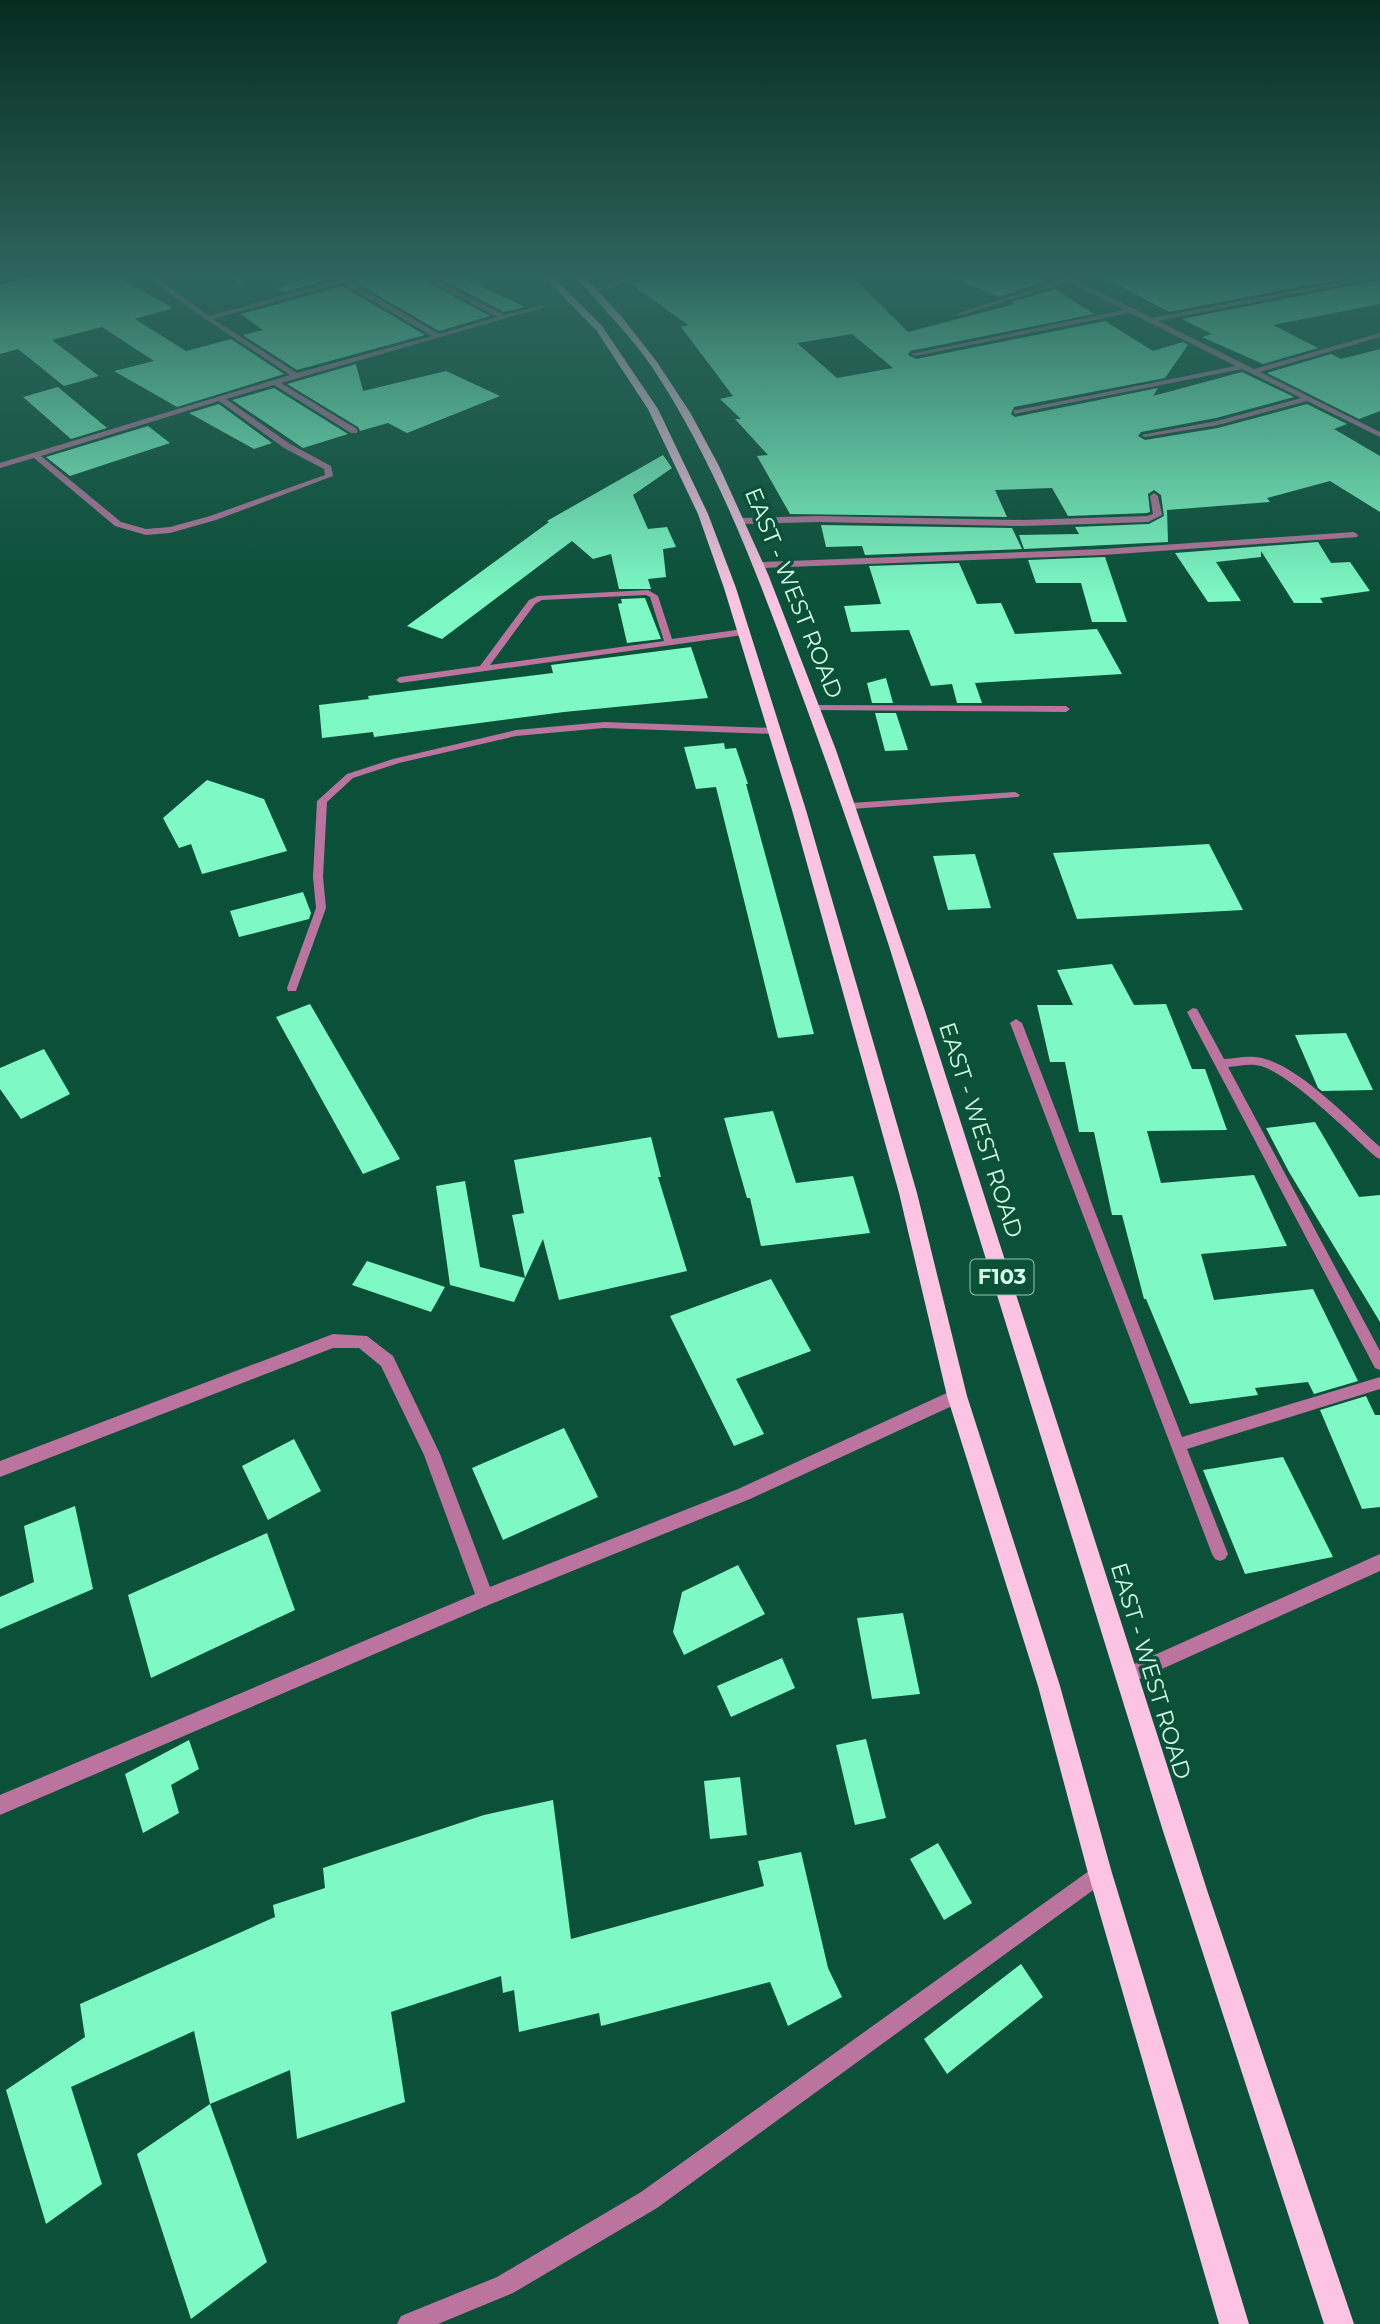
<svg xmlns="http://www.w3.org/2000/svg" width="1380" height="2324" font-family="Montserrat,sans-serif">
<rect width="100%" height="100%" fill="#0b5038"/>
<g fill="#7ef9c5" fill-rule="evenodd">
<polygon points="41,274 113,274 173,308 135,319 186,351 231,339 284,374 177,407 114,371 154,361 102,327 52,340 99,376 64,386 18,349 0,354 0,285"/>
<polygon points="322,274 349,274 285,292 277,288"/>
<polygon points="373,274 413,274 490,316 439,331 355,282"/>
<polygon points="431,274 455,274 525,307 504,312"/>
<path d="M 657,274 L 850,274 L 908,332 L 1015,304 L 1011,302 L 1055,289 L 1094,314 L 910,351 L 908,355 L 916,359 L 1105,321 L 1153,351 L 1183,342 L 1188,345 L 1165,378 L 1014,407 L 1011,414 L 1015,417 L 1158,388 L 1153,396 L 1242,372 L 1294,397 L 1216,418 L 1141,432 L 1138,436 L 1145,440 L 1218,428 L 1307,404 L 1347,424 L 1334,429 L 1380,456 L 1380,512 L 1330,481 L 1267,498 L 1270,502 L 1167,510 L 1168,542 L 1024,549 L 1019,535 L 1079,534 L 1075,527 L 1149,524 L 1164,516 L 1161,495 L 1154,490 L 1148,494 L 1150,512 L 1147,513 L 1068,516 L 1052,488 L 995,490 L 1007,517 L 790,514 L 757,456 L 768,455 L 735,419 L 741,419 L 720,399 L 733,396 L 681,327 L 688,325 L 631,284 ZM 852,334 L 893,368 L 837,378 L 797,343 Z"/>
<polygon points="945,274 1031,274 1044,282 999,297"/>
<polygon points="1097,274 1352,274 1356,276 1169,312"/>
<polygon points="1380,280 1380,304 1273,325 1318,348 1263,364 1202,337 1212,334 1182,319"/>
<polygon points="342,286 425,335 297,370 243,335 263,330 241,314"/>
<polygon points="1380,349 1380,411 1359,419 1267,373 1331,354 1341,359"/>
<polygon points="356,364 363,391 446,371 500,396 407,433 388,423 360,431 358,427 287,384"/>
<polygon points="58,387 107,428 71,439 23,397"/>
<polygon points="274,388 348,434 303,448 232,400"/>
<polygon points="219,404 272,443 254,449 189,413"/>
<polygon points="148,426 170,443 70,476 46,457"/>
<polygon points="663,455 672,468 633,495 648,529 667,527 676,547 663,549 666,577 648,579 651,589 619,589 611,554 593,559 572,541 442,639 407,626 549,522 547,521"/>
<polygon points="821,525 1012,528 1022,549 865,555 862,546 826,547"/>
<polygon points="1318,542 1331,563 1350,562 1370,591 1320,598 1323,603 1294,603 1261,551 1261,557 1216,562 1241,601 1208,602 1175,553"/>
<polygon points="1105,557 1127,622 1092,622 1081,583 1036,583 1028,560"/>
<polygon points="959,563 977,604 1001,603 1015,634 1097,629 1122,674 975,683 982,703 957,703 952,684 931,686 909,630 851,632 844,606 881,604 869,566"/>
<polygon points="645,598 661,639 627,643 618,604 622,603 621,599"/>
<polygon points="691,647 708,698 564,712 374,737 373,732 322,738 319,705 369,699 368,696 553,673 551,665"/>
<polygon points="886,678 893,703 872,703 867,683"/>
<polygon points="875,713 896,713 908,750 885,751"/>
<polygon points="724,743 725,749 736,748 748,784 746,784 814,1034 778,1038 716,787 696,789 684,747"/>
<polygon points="207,780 264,799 287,851 202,874 191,844 179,848 163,818"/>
<polygon points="1209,844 1243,910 1077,919 1053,853"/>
<polygon points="975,854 991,908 948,910 933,856"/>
<polygon points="303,892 311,913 309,919 239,937 230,911"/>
<polygon points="1112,964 1134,1005 1166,1004 1192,1069 1205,1069 1227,1130 1147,1131 1161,1183 1254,1175 1287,1246 1201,1254 1214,1300 1313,1289 1358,1381 1314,1394 1308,1382 1255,1388 1258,1395 1190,1404 1146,1299 1144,1299 1122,1215 1112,1215 1094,1132 1079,1132 1065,1062 1050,1062 1037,1005 1073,1005 1057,970"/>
<polygon points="310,1004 400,1159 363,1174 276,1017"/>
<polygon points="1346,1033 1373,1090 1322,1091 1318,1088 1295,1035"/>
<polygon points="44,1049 70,1094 21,1119 0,1089 0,1068"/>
<polygon points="773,1111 796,1183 853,1176 870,1233 761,1246 750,1198 747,1198 724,1118"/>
<polygon points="1315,1122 1359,1197 1380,1195 1380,1322 1289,1172 1266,1128"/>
<polygon points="651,1137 661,1177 658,1177 687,1271 559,1300 543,1239 525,1278 512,1215 524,1213 514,1160"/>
<polygon points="465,1181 480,1267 525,1278 514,1302 450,1285 436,1186"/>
<polygon points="367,1261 445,1287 431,1312 352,1285"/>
<polygon points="771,1279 811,1351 736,1379 764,1434 734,1446 670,1316"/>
<polygon points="1366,1396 1375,1415 1380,1415 1380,1507 1362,1509 1320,1410"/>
<polygon points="564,1428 598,1497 503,1540 472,1468"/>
<polygon points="294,1439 321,1491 268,1520 242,1466"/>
<polygon points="1283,1457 1333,1557 1245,1574 1203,1470"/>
<polygon points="75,1506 93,1589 0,1629 0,1597 34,1582 24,1526"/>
<polygon points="267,1533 295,1610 151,1678 128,1595"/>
<polygon points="738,1565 765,1614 684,1655 673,1632 682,1592"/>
<polygon points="903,1613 920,1694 872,1699 857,1618"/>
<polygon points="782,1658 795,1688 731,1717 717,1686"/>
<polygon points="866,1739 886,1818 855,1825 836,1745"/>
<polygon points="189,1740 199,1769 171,1785 179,1813 143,1833 125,1774"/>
<polygon points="740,1777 747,1835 710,1839 704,1781"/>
<polygon points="553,1800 571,1939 764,1886 758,1861 801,1852 828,1968 842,1997 788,2026 770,1982 601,2026 599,2013 519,2032 514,1990 503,1993 501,1976 391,2012 405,2102 297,2139 290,2070 210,2104 194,2031 71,2087 102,2184 46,2224 6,2090 85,2037 80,2004 275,1917 273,1905 325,1888 323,1868 484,1815"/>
<polygon points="938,1843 972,1903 944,1920 910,1859"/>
<polygon points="1021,1964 1043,1997 947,2074 924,2039"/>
<polygon points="210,2104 267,2262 191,2319 137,2154"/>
</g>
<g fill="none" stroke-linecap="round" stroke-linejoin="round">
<g fill="#ba749d" fill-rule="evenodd">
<polygon points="225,274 232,274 248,286 243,287"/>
<path d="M 648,590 L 658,596 L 672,639 L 743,629 L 747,632 L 743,635 L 400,683 L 396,680 L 400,677 L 480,666 L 529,600 L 538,596 ZM 646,595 L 650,597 L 664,641 L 490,665 L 535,604 L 542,600 Z"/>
<polygon points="814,705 1066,706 1070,709 1066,712 811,710 810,708"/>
<polygon points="604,722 774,728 779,731 774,734 604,728 516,736 399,763 353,778 327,802 323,877 326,908 297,988 296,991 288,991 287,988 316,908 313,877 317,801 347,774 393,759 516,730"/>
<polygon points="1015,792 1020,795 1018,797 851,809 846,806 851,803"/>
<path d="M 1193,1008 L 1197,1009 L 1224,1059 C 1237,1058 1249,1055 1262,1058 C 1300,1067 1350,1120 1380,1147 L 1380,1159 L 1376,1157 C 1349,1133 1293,1076 1261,1066 C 1250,1063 1239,1066 1228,1067 L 1380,1351 L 1380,1370 L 1375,1368 L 1187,1012 Z"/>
<polygon points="1016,1019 1022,1023 1182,1437 1380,1377 1380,1389 1187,1449 1228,1554 1225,1559 1220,1561 1215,1559 1212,1554 1010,1023"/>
</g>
<g fill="#ba749d" fill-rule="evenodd">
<polygon points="0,274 7,274 0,277"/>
<path d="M 144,274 L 152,274 L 209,316 L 338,280 L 338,278 C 349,278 359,274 371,274 L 349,281 L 439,334 L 497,317 L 416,274 L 425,274 L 504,315 L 542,305 L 545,307 L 281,383 L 357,429 L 357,433 L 351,433 L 274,385 L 226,399 L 290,444 L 331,466 L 333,476 L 216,520 L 170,533 L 146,535 L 115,526 L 34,458 L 0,468 L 0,463 L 290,375 L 198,314 ZM 342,283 L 432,336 L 297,373 L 213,319 ZM 219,401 L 284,448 L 324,469 L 325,475 L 210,516 L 170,527 L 146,529 L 121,522 L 41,456 Z"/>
<polygon points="644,274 655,274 594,292 591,290"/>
<polygon points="1054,274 1063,274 1152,318 1380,274 1380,277 1158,321 1254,369 1380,333 1380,337 1260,372 1380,432 1380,437 1307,401 1218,425 1145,437 1141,435 1217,421 1301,398 1242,369 1014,414 1014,410 1017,410 1236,366 1130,313 915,356 911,354 1124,310 1068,282 959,316 953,315 1063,279"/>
<polygon points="1154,493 1158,496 1162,515 1148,522 1023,526 818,522 740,524 736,521 740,518 818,516 1023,520 1147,516 1153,514 1150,496"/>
<polygon points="1354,532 1358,535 1357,537 1103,555 759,568 754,565 759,562 1103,549"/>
<polygon points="333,1334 367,1336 393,1356 440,1454 490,1587 738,1489 951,1391 957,1389 963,1391 965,1396 963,1401 750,1499 491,1604 0,1815 0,1795 475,1594 424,1455 381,1366 359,1348 333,1348 0,1477 0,1461"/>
<polygon points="1380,1554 1380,1571 1133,1682 1127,1685 1121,1682 1118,1676 1121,1670"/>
<polygon points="1100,1863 1107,1866 1110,1873 1107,1880 657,2208 513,2293 438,2324 397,2324 401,2316 497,2277 641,2192"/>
</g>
<g fill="#fcc3e3" fill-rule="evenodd">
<polygon points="541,274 550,274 602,326 658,409 708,514 736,588 806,810 917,1193 967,1396 1060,1686 1112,1873 1249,2324 1219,2324 1088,1873 1038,1686 947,1396 899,1193 792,810 724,588 698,514 648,409 596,330"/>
<path d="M 573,274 L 582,274 L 621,316 L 657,362 L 691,414 L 719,466 L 768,574 L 836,750 L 925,1011 L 1208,1893 L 1354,2324 L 1324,2324 L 1163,1831 L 889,946 C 857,848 823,751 787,655 C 750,555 711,456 652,367 C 629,333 599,305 573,274 Z"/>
</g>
</g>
<linearGradient id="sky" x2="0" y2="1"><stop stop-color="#062c1f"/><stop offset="0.46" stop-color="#2e645e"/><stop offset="1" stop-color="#2e645e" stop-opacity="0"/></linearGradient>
<rect width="1380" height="600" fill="url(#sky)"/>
<g text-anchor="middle" stroke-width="7" stroke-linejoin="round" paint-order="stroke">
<rect fill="#0b5038" stroke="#98c8b3" stroke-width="2" x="970.5" y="1259.5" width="63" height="35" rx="5"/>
<g font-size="21" font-weight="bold" fill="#d5fce8">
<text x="1002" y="1284">F103</text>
</g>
<g font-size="23" fill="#d5fce8" stroke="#0b5038">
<text transform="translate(794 593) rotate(68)" y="8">EAST - WEST ROAD</text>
<text transform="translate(981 1130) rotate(72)" y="8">EAST - WEST ROAD</text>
<text transform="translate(1151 1671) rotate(73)" y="8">EAST - WEST ROAD</text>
</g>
</g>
</svg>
